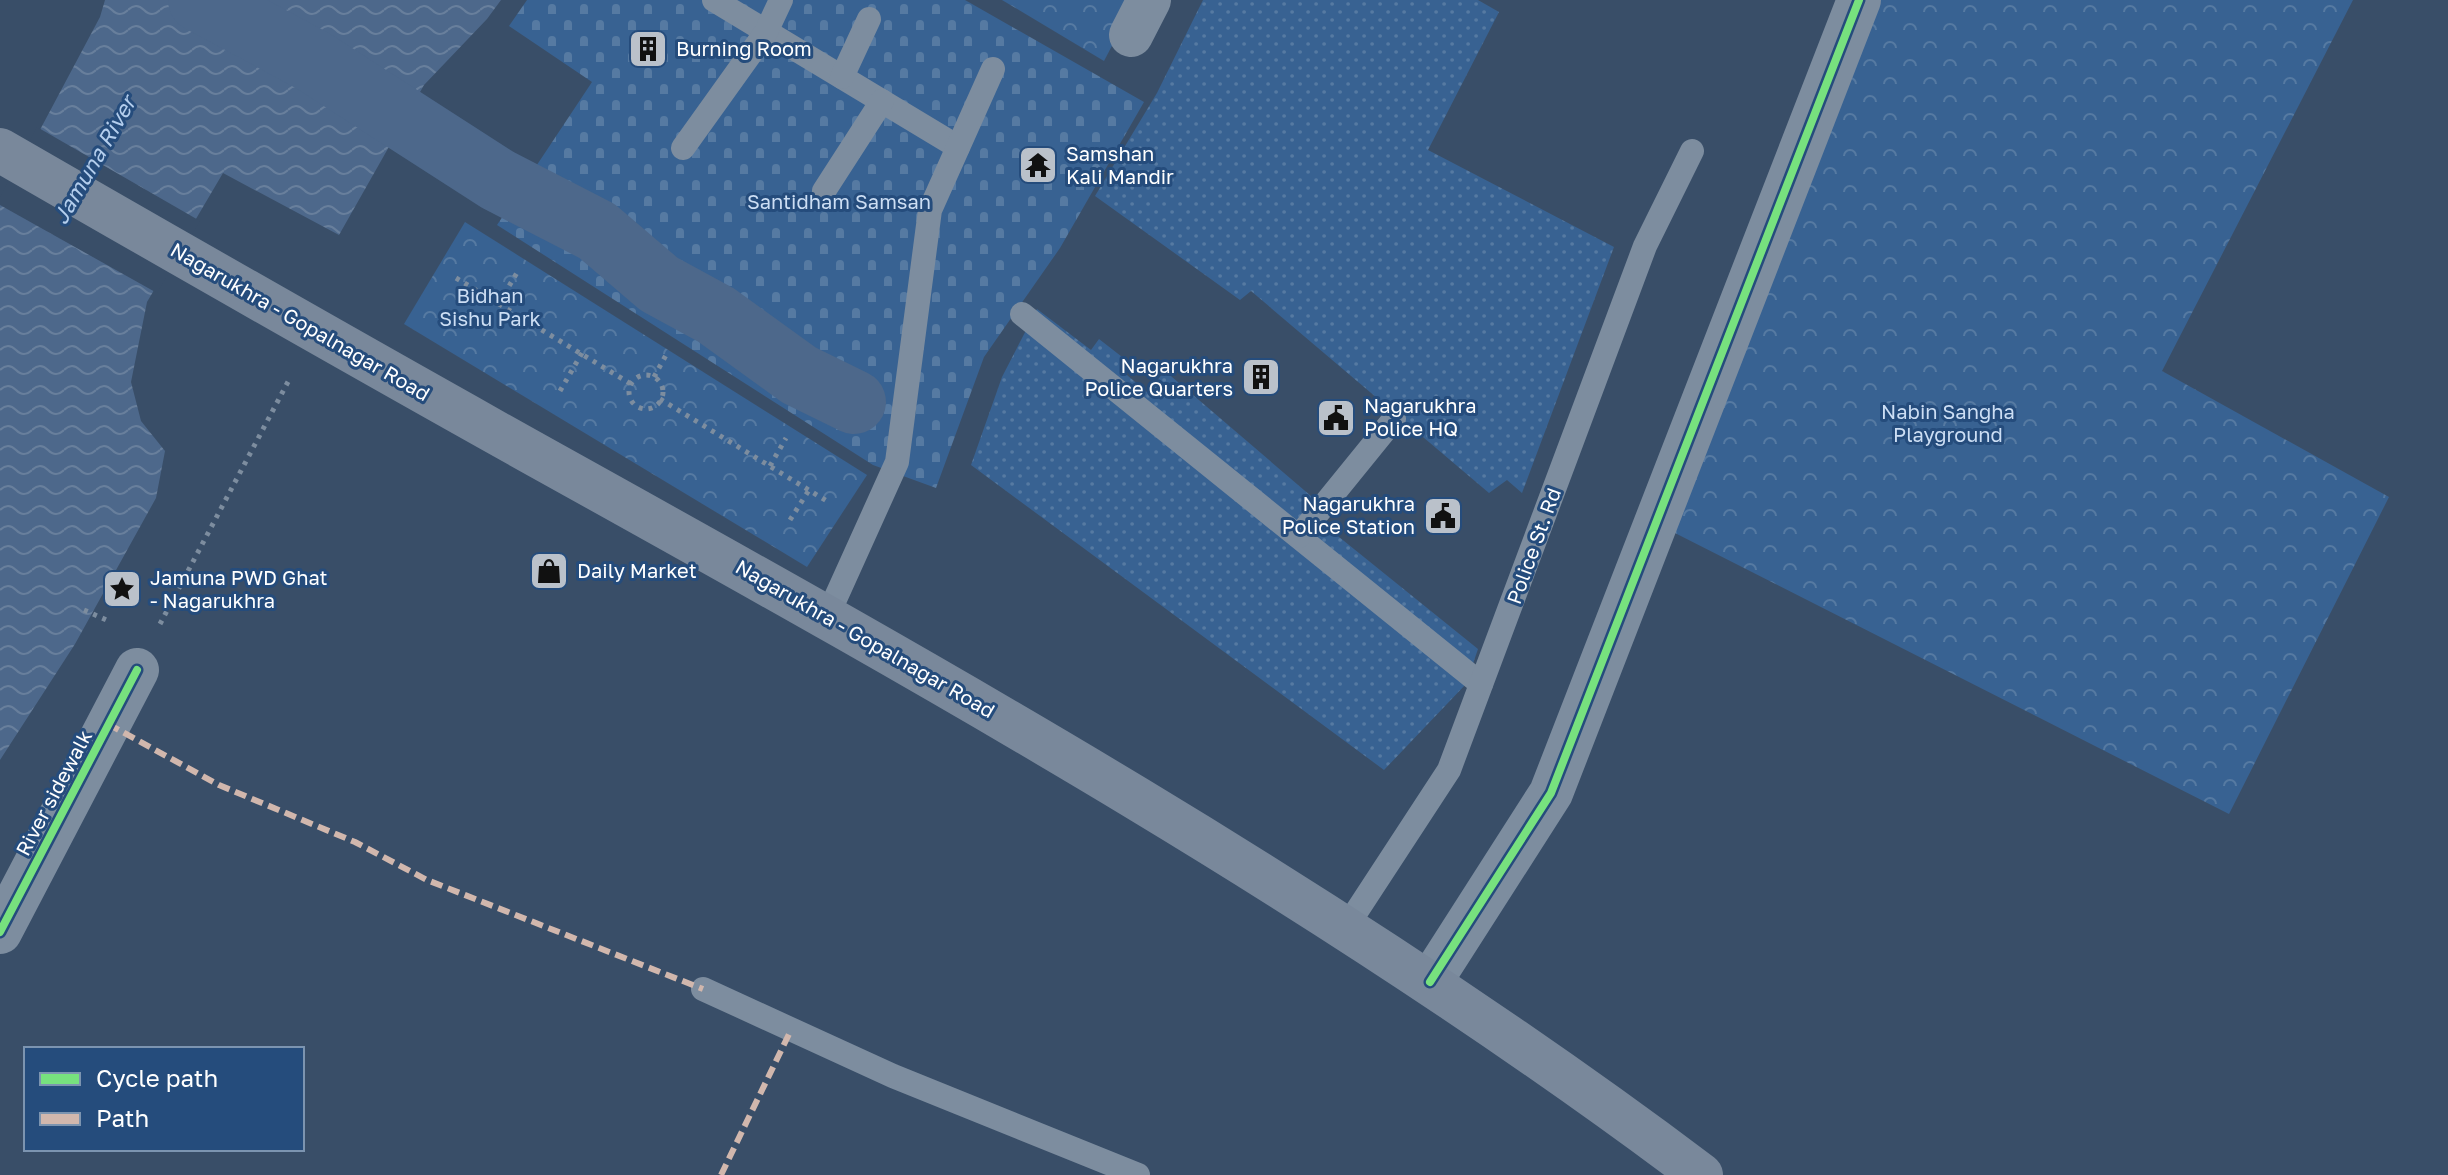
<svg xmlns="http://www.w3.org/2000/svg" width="2448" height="1175" font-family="'Golos Text',sans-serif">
<defs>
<pattern id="grass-dots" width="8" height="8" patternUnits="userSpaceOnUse" patternTransform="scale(2)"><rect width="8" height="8" fill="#386292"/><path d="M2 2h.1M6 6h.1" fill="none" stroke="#567aa2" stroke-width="1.8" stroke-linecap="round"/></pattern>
<pattern id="cemetery-stones" width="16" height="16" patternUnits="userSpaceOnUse" patternTransform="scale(2)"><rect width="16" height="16" fill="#386292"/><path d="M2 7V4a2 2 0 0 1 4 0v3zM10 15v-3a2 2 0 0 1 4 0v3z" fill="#567aa2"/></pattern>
<pattern id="park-crowns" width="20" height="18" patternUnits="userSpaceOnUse" patternTransform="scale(2)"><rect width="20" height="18" fill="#386292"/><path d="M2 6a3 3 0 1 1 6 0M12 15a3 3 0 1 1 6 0" fill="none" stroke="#567aa2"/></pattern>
<pattern id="water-waves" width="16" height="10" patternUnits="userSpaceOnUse" patternTransform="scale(2)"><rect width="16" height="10" fill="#4d688b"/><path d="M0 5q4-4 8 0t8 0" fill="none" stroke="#687f9c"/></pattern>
</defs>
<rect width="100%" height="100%" fill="#394e68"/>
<g fill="url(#grass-dots)">
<polygon points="1203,0 1478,0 1499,12 1428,150 1614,247 1522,493 1507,480 1489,493 1251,291 1240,300 1095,196 1157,93"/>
<polygon points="1037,309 1091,350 1099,339 1126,360 1121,370 1147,392 1165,371 1325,508 1318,520 1478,649 1466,684 1384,770 971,465 1002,377"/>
</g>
<polygon fill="url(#cemetery-stones)" points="527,0 965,0 1144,102 1060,248 984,357 936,488 873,465 497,225 592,82 509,26"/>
<g fill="url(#park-crowns)">
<polygon points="1002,0 1136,0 1104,61"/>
<polygon points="1874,0 2353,0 2162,371 2389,497 2229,814 1671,531"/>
<polygon points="465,222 867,475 807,567 404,324"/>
</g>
<polygon fill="url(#water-waves)" points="105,0 501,0 487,19 424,85 339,235 223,173 147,302 131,382 141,421 165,451 156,498 75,644 0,760 0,205 100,17"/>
<polygon fill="#394e68" points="37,127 200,221 157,293 0,205 0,197"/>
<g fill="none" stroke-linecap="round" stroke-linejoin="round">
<polyline stroke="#4d688b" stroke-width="64" points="200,0 313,61 498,180 597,231 659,284 716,315 799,375 854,402"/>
<g stroke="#7d8d9f" stroke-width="5" stroke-dasharray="4 6" stroke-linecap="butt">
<polyline points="456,278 631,384"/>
<polyline points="499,303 518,271"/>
<circle cx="646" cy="392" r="17"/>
<polyline points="654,377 666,355"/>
<polyline points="560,391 582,353"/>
<polyline points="660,399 830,503"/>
<polyline points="770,466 786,438"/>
<polyline points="790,520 809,490"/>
<polyline points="84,610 111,622"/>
<polyline points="160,624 290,378"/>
</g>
<g stroke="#7d8d9f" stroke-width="24">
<polyline points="714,0 958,147"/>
<polyline points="842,77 869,19"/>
<polyline points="683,148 766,32 781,0"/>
<polyline points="824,191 882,101"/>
<polyline points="1022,314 1481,684"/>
<polyline points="1299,536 1394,419"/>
<polyline points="827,617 897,462 930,210 993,69"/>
<polyline points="1347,926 1449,770 1645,246 1692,151"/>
<polyline points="703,989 893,1076 1138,1175"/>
</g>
<g stroke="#7d8d9f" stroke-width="44">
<polyline points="1131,35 1149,0"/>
<polyline points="0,932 137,670"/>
<polyline points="1430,982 1551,793 1859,0"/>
</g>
<path stroke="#79889b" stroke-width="44" d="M 0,150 C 182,255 364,359 547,461 C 943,681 1338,902 1701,1175"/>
<g stroke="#d1b7ad" stroke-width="6" stroke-dasharray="12 6" stroke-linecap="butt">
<polyline points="108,724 219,785 355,842 427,880 703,989"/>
<polyline points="721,1175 791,1030"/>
</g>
<defs>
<g id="cycleway">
<polyline points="0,932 137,670"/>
<polyline points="1430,982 1551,793 1859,0"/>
</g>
</defs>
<use href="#cycleway" stroke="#254c7c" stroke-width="13"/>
<use href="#cycleway" stroke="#77e17e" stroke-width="8"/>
</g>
<defs>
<symbol id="building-square" viewBox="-11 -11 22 22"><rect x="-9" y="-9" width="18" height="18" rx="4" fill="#bac1ca" stroke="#254c7c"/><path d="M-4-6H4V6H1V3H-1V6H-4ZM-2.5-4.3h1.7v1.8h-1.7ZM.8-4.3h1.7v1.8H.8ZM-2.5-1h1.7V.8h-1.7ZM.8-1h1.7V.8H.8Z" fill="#111"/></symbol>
<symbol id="temple-square" viewBox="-11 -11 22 22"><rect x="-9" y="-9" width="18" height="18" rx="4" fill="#bac1ca" stroke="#254c7c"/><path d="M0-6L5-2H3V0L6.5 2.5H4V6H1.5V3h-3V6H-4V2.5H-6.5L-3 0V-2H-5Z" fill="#111"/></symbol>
<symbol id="civic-square" viewBox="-11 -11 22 22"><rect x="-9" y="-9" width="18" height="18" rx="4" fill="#bac1ca" stroke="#254c7c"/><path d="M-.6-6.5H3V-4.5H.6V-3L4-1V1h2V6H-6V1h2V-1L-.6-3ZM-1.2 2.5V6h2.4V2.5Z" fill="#111"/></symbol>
<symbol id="shop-square" viewBox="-11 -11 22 22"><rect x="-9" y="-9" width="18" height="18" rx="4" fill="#bac1ca" stroke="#254c7c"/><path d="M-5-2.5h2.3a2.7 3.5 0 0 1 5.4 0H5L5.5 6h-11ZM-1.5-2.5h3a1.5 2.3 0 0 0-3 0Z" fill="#111"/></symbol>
<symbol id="sight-square" viewBox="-11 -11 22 22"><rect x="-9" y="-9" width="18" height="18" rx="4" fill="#bac1ca" stroke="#254c7c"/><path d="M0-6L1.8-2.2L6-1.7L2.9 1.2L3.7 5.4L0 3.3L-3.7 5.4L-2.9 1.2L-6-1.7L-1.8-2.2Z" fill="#111"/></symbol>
</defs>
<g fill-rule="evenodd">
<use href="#building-square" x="626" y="27" width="44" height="44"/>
<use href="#temple-square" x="1016" y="143" width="44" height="44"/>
<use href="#building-square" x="1239" y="355" width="44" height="44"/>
<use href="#civic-square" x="1314" y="396" width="44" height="44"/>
<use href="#civic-square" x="1421" y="494" width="44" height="44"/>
<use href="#shop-square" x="527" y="549" width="44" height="44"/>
<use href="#sight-square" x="100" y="567" width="44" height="44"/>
</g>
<g text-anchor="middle" stroke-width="6" stroke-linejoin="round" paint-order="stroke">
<g font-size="20" fill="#fff" stroke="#254c7c" text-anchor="start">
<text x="676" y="56">Burning Room</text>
<text x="1066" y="161">Samshan<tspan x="1066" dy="23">Kali Mandir</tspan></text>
<text x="1233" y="373" text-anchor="end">Nagarukhra<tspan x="1233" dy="23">Police Quarters</tspan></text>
<text x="1364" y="413">Nagarukhra<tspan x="1364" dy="23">Police HQ</tspan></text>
<text x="1415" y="511" text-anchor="end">Nagarukhra<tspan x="1415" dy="23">Police Station</tspan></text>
<text x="577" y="578">Daily Market</text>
<text x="150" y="585">Jamuna PWD Ghat<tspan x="150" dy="23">- Nagarukhra</tspan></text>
</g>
<g font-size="20" fill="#ccdef4" stroke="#254c7c">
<text x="839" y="209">Santidham Samsan</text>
<text x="490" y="303">Bidhan<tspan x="490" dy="23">Sishu Park</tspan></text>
<text x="1948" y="419">Nabin Sangha<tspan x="1948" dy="23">Playground</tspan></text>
</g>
<g font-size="20" fill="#fff" stroke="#254c7c">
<text transform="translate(300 322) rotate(30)" y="7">Nagarukhra - Gopalnagar Road</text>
<text transform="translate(1534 546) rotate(-70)" y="7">Police St. Rd</text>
<text transform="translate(865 639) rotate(30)" y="7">Nagarukhra - Gopalnagar Road</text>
<text transform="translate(54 793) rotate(-62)" y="7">River sidewalk</text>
</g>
<g font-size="22" font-style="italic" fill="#b4ceed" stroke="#254c7c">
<text transform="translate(94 160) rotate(-60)" y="8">Jamuna River</text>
</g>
</g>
<rect x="24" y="1047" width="280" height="104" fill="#254c7c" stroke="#7c94b0" stroke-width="2"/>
<rect x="40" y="1073" width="40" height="12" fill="#77e17e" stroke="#7c94b0" stroke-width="2"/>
<text x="96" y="1087" font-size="24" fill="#ffffff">Cycle path</text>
<rect x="40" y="1113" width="40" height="12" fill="#d1b7ad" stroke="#7c94b0" stroke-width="2"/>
<text x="96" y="1127" font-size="24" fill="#ffffff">Path</text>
</svg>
